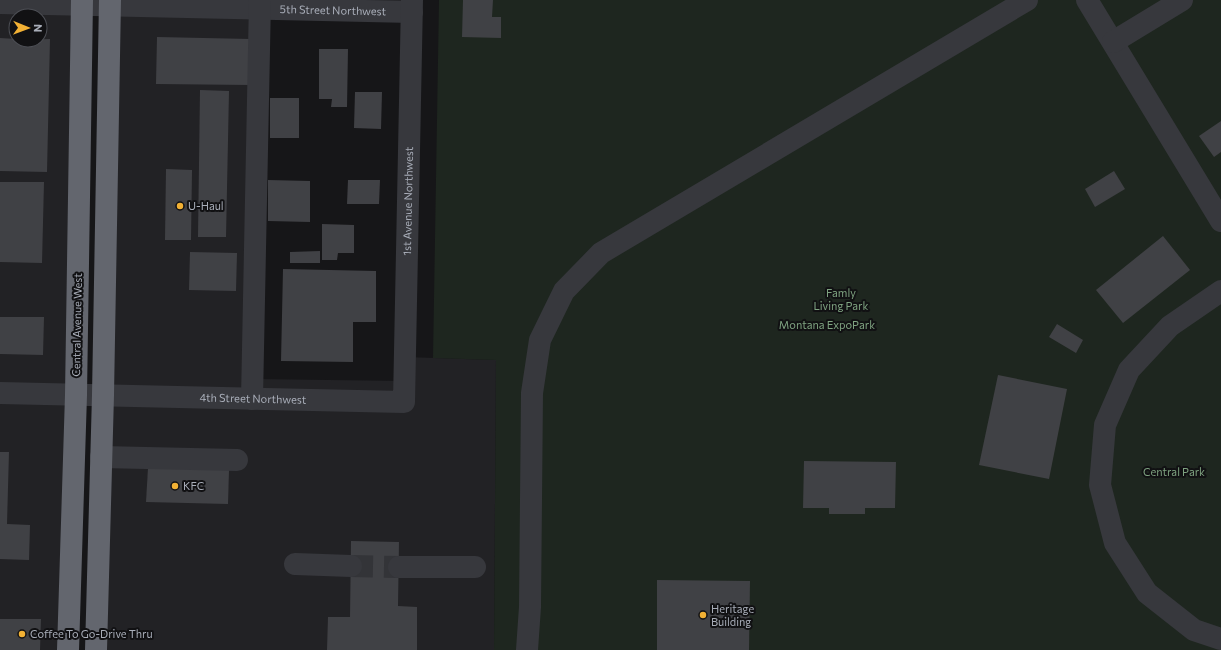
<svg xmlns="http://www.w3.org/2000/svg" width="1221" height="650" font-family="Commissioner,sans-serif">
<rect width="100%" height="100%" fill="#161618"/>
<g fill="#222225" fill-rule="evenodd">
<path d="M 0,0 L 79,0 L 68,650 L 0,650 ZM 16,16 L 40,16 L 40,40 L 16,40 Z"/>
<polygon points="110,0 412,0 412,12 260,10 253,379 404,381 405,357 496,360 494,650 96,650"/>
</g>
<polygon fill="#1e261f" points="439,0 1221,0 1221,650 494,650 496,360 433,358"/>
<g fill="#404145">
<polygon points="463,0 493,0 492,17 501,17 501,38 462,37"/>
<polygon points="157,37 251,39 250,85 156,84"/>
<polygon points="0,38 16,39 16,40 50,39 47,172 0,171"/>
<polygon points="319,49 348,49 347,107 331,107 332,99 319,99"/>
<polygon points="200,90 229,91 226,237 198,237"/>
<polygon points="355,92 382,92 381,129 354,128"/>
<rect x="270" y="98" width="29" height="40"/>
<polygon points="1221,121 1221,152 1214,157 1199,136"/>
<polygon points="166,169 192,170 191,240 165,240"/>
<polygon points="1114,171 1125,189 1095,207 1085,189"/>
<polygon points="268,180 310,181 310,222 268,221"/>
<polygon points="348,180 380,180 379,204 347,204"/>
<polygon points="0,182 44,182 42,263 0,262"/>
<polygon points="322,224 354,225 354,253 338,253 337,260 322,260"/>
<polygon points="1163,236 1190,270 1123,323 1096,290"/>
<polygon points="320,251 320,263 290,263 290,252"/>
<polygon points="190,252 237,253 236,291 189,290"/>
<polygon points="283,269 376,271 376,322 353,322 353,362 281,361"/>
<polygon points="0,317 44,317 43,355 0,354"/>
<polygon points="1057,324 1083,340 1076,353 1049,337"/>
<polygon points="998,375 1067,389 1049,479 979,465"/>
<polygon points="0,452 9,452 7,524 30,525 29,560 0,559"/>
<polygon points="804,461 896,462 895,508 865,508 865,514 829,514 829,508 803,508"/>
<polygon points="148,468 229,470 228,504 146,502"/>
<polygon points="351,541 399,542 398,606 417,607 417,650 327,650 328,617 350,617"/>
<polygon points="657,580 750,581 749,650 657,650"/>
<polygon points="0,619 41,619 40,650 0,650"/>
</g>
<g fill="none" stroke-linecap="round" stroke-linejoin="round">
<polyline stroke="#333438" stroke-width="22" stroke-dasharray="22 11" stroke-linecap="butt" points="351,566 399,567"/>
<g stroke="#37383d" stroke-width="22">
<polyline points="1087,0 1221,221"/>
<path id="s1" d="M 0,3 L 412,12"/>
<polyline points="1113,42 1182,0"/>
<polyline points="1221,291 1170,326 1129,370 1105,425 1100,485 1115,543 1147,593 1194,630 1221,639"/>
<path id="s2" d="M 0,393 L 404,402 L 412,0"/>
<polyline points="252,399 260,0"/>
<polyline points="101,457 237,460"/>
<polyline points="295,564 351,566"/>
<polyline points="399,567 475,567"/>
<polyline points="527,650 530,607 532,393 540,340 564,291 601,253 1027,0"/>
</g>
<g stroke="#63666e" stroke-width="22">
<polyline points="68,650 76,395 82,0"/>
<polyline points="96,650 103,395 110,0"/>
</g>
</g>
<g fill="#f2b134" stroke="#111113" stroke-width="1.5">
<circle cx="180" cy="206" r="4"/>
<circle cx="175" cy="486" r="4"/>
<circle cx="703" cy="615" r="4"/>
<circle cx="22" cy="634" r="4"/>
</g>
<g text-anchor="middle" stroke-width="4" stroke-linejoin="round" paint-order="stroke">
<g font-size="11" fill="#a8adb8" stroke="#111113">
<text dy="4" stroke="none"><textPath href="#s1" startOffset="333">5th Street Northwest</textPath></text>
<text dy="4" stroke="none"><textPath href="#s2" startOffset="605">1st Avenue Northwest</textPath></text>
<text transform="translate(77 325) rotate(-89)" y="4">Central Avenue West</text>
<text dy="4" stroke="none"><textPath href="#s2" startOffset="253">4th Street Northwest</textPath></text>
</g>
<g font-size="11" fill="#a8adb8" stroke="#111113" text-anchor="start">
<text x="188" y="210">U-Haul</text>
<text x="183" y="490">KFC</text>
<text x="711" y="613">Heritage<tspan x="711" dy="13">Building</tspan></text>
<text x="30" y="638">Coffee To Go-Drive Thru</text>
</g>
<g font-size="11" fill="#7fa381" stroke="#111113">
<text x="841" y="297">Famly<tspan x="841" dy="13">Living Park</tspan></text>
<text x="827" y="329">Montana ExpoPark</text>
<text x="1174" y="476">Central Park</text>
</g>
</g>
<g transform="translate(28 28) rotate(91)"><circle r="19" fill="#111113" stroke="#4d4f55"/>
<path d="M0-3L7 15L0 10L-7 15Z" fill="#f2b134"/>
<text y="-6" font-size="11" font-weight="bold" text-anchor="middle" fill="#a8adb8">N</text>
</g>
</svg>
